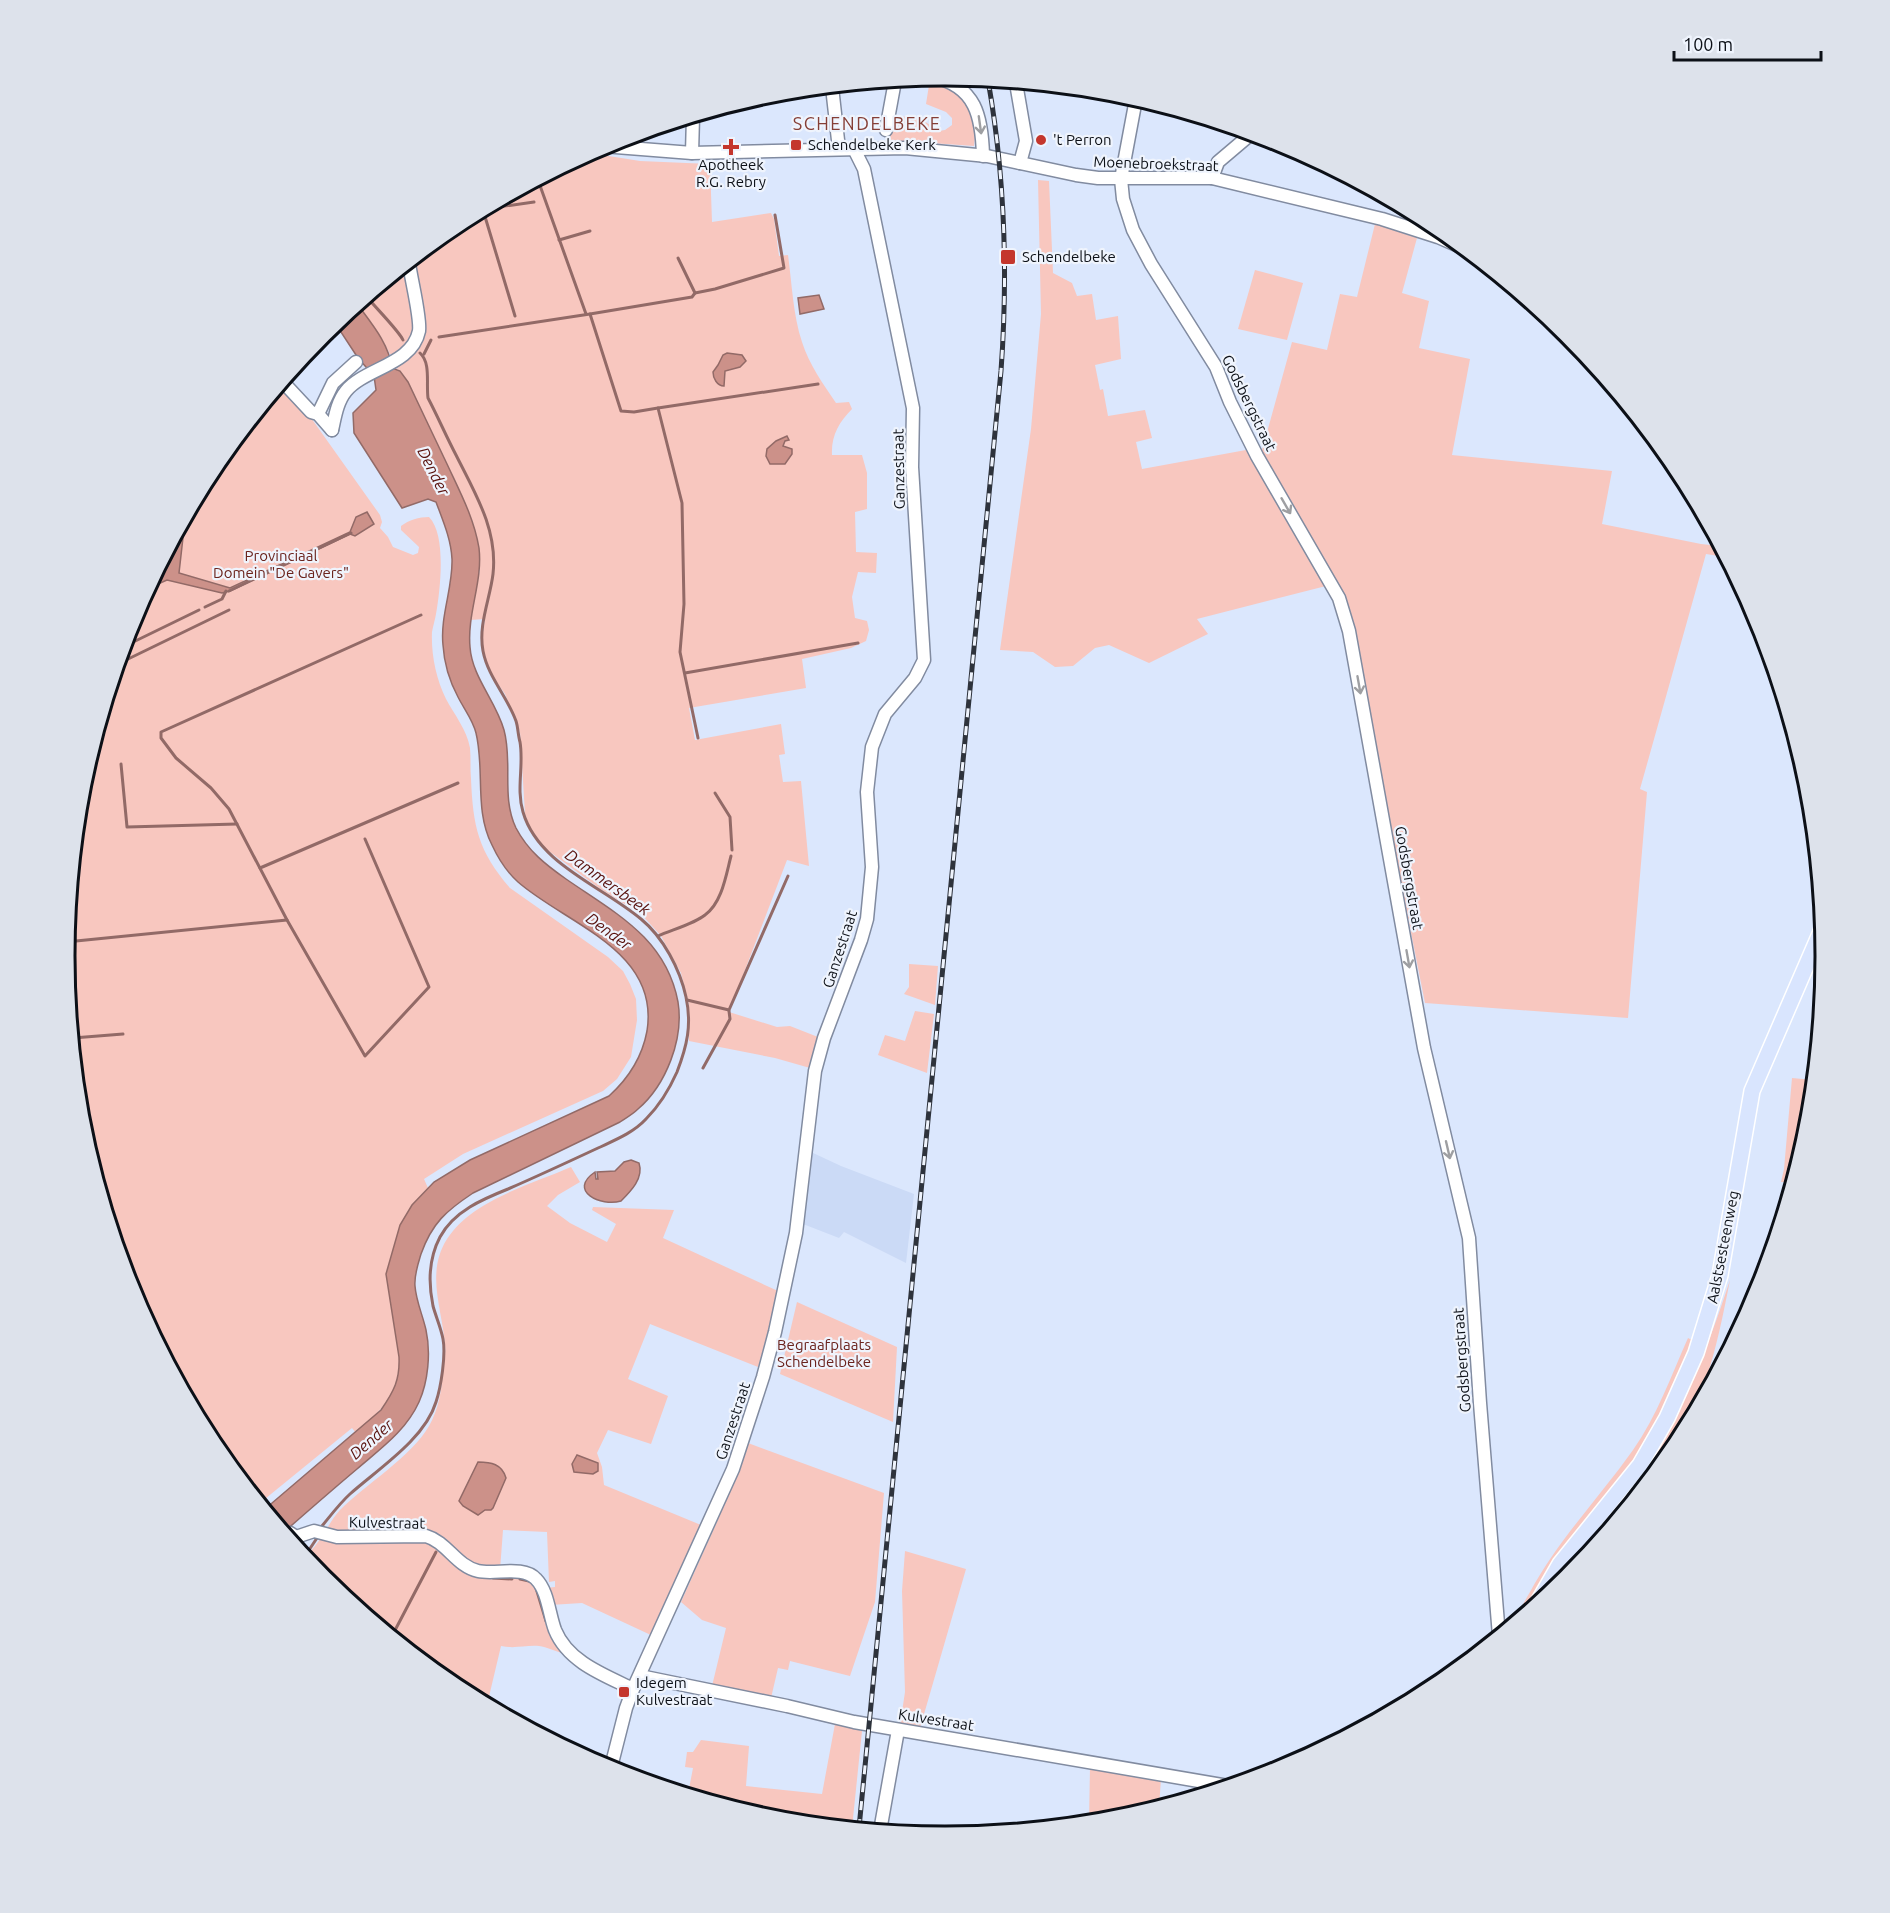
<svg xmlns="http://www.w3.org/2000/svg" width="1890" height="1913" font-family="Ubuntu,sans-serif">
<rect width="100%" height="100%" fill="#dbe7fd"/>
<polygon fill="#cbdaf6" points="811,1152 841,1166 914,1194 906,1263 844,1232 839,1238 803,1224"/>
<g fill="#f8c7bf">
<path d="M 930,79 C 964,93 980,107 974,146 L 888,140 L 892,115 L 921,119 L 939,131 L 945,130 L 952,125 L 952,118 L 946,112 L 926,104 Z"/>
<path d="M 590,153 L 640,161 L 710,164 L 712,222 L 771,213 L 774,219 L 779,256 L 788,255 C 792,284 793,315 802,342 C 809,364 823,384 836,403 L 849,402 L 852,409 C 839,422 831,436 832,455 L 862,455 L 867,473 L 867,509 L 855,512 L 856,552 L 877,553 L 876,573 L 858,572 L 852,597 L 855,618 L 867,621 L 869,630 L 866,641 L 851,648 L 802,659 L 806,688 L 689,708 L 695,740 L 781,724 L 785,754 L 779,755 L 783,782 L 801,781 L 809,866 L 787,860 L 729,1012 L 777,1027 L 790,1026 L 818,1037 L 810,1068 L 775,1058 L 689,1041 L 689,1005 L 681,973 L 661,936 L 642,915 L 599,888 L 546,849 L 531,831 L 525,814 L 520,732 L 505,694 L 491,674 L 484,653 L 482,639 L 485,619 L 470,620 L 480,570 L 473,522 L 408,382 L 400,371 L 392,365 L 419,339 L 411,261 L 456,224 Z"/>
<polygon points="1038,180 1049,181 1053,273 1072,283 1077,296 1092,294 1096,320 1118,316 1121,359 1095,365 1100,390 1103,389 1108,416 1145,410 1152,438 1136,442 1142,469 1246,450 1326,586 1197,619 1208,634 1149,663 1109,645 1095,648 1073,666 1055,667 1033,652 1000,650 1031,429 1041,314"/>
<polygon points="1375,224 1417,238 1402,293 1429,301 1419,348 1470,359 1452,455 1612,471 1602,524 1701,544 1719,546 1725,557 1706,554 1640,789 1647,792 1628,1018 1425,1003 1385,802 1355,631 1340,591 1303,523 1261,454 1292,342 1327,350 1340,294 1357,297"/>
<polygon points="405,266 416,331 398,355 390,354 382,339 358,305"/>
<polygon points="1255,270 1303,283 1287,340 1238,329"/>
<path d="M 280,386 L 282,390 L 304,408 L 380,515 L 382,522 L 380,528 L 388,537 L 393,547 L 413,555 L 418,553 L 419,547 L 401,530 L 401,526 C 409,520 419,517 429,517 C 447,535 440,591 436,614 C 435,620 433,626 432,632 C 431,654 436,679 446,699 C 454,714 467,730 470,748 C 471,758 470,769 471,779 C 473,826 478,851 510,888 L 608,957 L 623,971 L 630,984 L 636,999 L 637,1020 L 631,1057 L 617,1079 L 603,1091 L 463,1154 L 424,1179 L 428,1188 L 412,1205 L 386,1274 L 399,1357 C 400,1394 382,1409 356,1433 L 352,1428 L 260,1503 L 213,1445 L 131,1293 L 81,1128 L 65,956 L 81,784 L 132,619 L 213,467 Z"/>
<polygon points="909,964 938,966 935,1005 904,994 909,987"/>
<polygon points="915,1011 934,1014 927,1073 878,1055 885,1035 905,1041"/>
<polygon points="1792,1078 1813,1080 1809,1129 1792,1182 1781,1182 1784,1169"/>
<path d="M 571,1167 L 580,1182 L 558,1195 L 547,1206 L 570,1223 L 607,1242 L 616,1224 L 592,1210 L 593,1207 L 674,1210 L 663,1238 L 778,1291 L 770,1328 L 758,1367 L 650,1324 L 628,1379 L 668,1396 L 651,1444 L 608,1430 L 597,1453 L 602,1467 L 604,1485 L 701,1525 L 653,1636 L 582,1603 L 550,1605 L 546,1588 L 555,1587 L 555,1581 L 549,1582 L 547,1532 L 503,1530 L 500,1570 L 535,1583 L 563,1651 L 562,1653 C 555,1651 547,1647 539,1646 C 525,1645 515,1649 501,1646 L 487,1705 L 456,1688 L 335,1589 L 338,1582 L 314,1564 L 311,1565 L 304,1556 C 320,1546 327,1524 340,1510 C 365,1485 412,1456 429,1426 C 439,1409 442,1388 443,1369 C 444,1361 446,1353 445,1346 C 443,1310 425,1274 447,1239 C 472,1200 530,1185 571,1167 Z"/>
<path d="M 1730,1280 C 1716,1351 1703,1415 1655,1472 L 1647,1468 C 1684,1409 1708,1347 1730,1280 Z"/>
<polygon points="797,1302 897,1347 893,1422 780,1374"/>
<path d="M 1688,1338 L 1698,1343 L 1646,1448 L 1548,1576 L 1530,1610 L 1517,1621 C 1518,1611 1525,1601 1530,1592 C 1558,1540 1599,1498 1633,1450 C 1657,1416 1671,1376 1688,1338 Z"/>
<polygon points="748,1443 884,1493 875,1602 850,1676 790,1661 788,1670 778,1668 771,1698 712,1686 726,1628 702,1620 681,1602 716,1524"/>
<polygon points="905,1551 966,1569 920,1728 900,1725 905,1692 902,1591"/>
<polygon points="835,1724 862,1731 852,1828 773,1820 688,1794 693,1768 685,1767 687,1752 693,1752 701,1740 749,1746 746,1786 822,1794"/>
<polygon points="1090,1767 1161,1779 1159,1807 1148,1810 1132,1809 1131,1816 1116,1820 1089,1823"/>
</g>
<g fill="#cc9189" stroke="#926a67" stroke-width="1.5">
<polygon points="819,295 824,309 800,314 798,298"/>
<path d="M 358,305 C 372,324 389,344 392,368 L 400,371 L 408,382 C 421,409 434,437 447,464 C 460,492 474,518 479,548 C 483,582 467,613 470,647 C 472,677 496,701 504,730 C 513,762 501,797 516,828 C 528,851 546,865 566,879 C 615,913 666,938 678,1002 C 684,1039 666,1085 638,1109 C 633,1114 626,1118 620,1122 L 473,1193 C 446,1211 432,1223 421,1254 C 418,1264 414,1275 415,1286 C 416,1301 423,1316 426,1330 C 431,1353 428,1382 419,1402 C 406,1431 380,1449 357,1469 C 332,1490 308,1511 284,1532 L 265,1509 L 381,1410 C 394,1391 400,1380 399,1357 L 386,1274 L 400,1225 L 412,1205 L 434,1182 L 470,1160 L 609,1096 C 629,1078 642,1058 647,1031 C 660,950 566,924 518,882 C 508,873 498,858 492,845 C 474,810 485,770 476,733 C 473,720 464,709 458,697 C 450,682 444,662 443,645 C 440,616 453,588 452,559 C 451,539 443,521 436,502 L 428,499 L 402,508 L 354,433 L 353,413 L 376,390 L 374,376 L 358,358 L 335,323 Z"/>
<path d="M 727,353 L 742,355 L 746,361 L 740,367 L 725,371 L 724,386 C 717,386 713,378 713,372 L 718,365 L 723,355 Z"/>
<polygon points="787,436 789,440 785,441 783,446 792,449 792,454 785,464 770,464 766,456 767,449 776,441"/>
<polygon points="367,512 374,524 355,536 350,534 230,591 222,593 167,580 149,588 185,520 179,573 230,588 350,532 356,517"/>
<path d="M 631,1160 L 639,1163 C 644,1178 631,1191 621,1201 C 601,1207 567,1191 595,1172 L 596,1179 L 598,1179 L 597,1172 L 615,1171 L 624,1162 Z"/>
<polygon points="577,1455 598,1463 598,1471 593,1474 574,1472 572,1464"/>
<path d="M 478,1462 C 491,1462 502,1464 506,1478 L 493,1508 L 491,1510 L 485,1510 L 478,1515 L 463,1506 L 459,1501 Z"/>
</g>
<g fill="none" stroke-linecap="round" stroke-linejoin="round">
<g stroke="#926a67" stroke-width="3">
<polyline points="538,180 586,314"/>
<polyline points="484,209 534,202"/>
<polyline points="483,210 515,316"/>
<polyline points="559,240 590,231"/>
<polyline points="695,293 715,289 784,268 775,215"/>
<path d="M 367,297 C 375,307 399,331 403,340"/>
<polyline points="590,314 692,297 695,293 678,258"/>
<polyline points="439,337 590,314 621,411 634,412 658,408 682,503 684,604 680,652 698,738"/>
<polyline points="424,354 431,340"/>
<polyline points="658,408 818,384"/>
<polyline points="229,591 351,533"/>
<polyline points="205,607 222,599 226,591"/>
<polyline points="123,647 199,610"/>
<polyline points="126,660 229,610"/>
<polyline points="118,663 124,660"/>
<polyline points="685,673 858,643"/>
<polyline points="121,764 127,827 237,824"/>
<polyline points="715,793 730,817 732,850"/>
<polyline points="260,868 458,783"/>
<polyline points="287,920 365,1056 429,987 365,839"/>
<path d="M 658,936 C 671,930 694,924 705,915 C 722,903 726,875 731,856"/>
<polyline points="66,942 287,920 229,809 211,788 176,758 161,738 161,732 421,615"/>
<polyline points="687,1000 729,1010 788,876"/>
<polyline points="73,1038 123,1034"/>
<polyline points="703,1068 730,1019 729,1011"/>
<path d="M 322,1526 C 331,1515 340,1503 350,1494 C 378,1469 425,1439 436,1402 C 441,1387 446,1355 443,1339 C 441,1328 436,1317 433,1306 C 428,1282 429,1258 440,1237 C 454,1211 483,1199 508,1189 C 538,1176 568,1162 598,1148 C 615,1140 633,1133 646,1119 C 660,1105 669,1090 677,1072 C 687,1046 692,1025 686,997 C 680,969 663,937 641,919 C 602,886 538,864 523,812 C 516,789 524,765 520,742 C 518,735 518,727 516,721 C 507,696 488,677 483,651 C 478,625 490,599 493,574 C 498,530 475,493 456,455 C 446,436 438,417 428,398 C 426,383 431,363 420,353"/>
<polyline points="300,1552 309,1550 317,1538"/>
<polyline points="493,1578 512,1579"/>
<polyline points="520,1579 529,1581"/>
<polyline points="536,1588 546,1621"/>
<polyline points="392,1636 436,1552"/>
</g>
<defs>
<g id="minor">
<path d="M 933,77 C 976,86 982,117 983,156"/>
<polyline points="1016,83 1026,141 1020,163"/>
<polyline points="832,87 839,149"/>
<polyline points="1136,99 1121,179 1123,199 1133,230 1151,264 1216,367 1230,402 1257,456 1339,598 1349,631 1424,1048 1469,1238 1480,1403 1499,1636"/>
<polyline points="886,130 895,81"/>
<polyline points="603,146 692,153 905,148 987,156 1076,175 1098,178 1212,178 1382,219 1438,237 1463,248"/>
<polyline points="692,153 693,117"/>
<polyline points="1212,178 1218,162 1251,134"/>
<polyline points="283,382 311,412 318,414 332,430"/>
<polyline points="318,414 333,383 356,362"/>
<path d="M 332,430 C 335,417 337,402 346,391 C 365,368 412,365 419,331 C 421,318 411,279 409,263"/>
<path d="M 290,1533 L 296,1537 L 314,1531 L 337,1537 L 426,1536 C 447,1542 456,1566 478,1571 C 495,1575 523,1565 536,1579 C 548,1591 549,1614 555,1630 C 568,1662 604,1675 633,1689"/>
<polyline points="640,1676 787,1706 854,1722 1228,1786"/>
<polyline points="610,1771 626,1708 633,1689 733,1469 763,1377 775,1332 796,1233 815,1071 824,1038 861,940 867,919 872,867 867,792 872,747 885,714 915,678 924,660 912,467 913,408 864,169 854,149"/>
<polyline points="880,1831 898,1730"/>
</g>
<polyline id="major" points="1537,1604 1560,1564 1640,1465 1667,1418 1696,1353 1720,1275 1752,1091 1823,927"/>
</defs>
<use href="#minor" stroke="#818ba0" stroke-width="15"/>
<use href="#major" stroke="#fff" stroke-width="18"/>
<use href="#minor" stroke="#fff" stroke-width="12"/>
<use href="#major" stroke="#d9e5fe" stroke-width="15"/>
<defs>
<path id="rail" d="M 859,1828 L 1001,371 C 1008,274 1005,176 988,80"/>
</defs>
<use href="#rail" stroke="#2e333c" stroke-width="5"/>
<use href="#rail" stroke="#eff4fd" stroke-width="3" stroke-dasharray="9" stroke-linecap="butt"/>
</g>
<defs><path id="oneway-shaft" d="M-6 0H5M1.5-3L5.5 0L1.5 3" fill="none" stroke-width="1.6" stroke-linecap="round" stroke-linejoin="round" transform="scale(1.5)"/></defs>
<g stroke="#9e9fa2">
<use href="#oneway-shaft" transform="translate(980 125) rotate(82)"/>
<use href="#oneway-shaft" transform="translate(1286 506) rotate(60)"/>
<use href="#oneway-shaft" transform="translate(1359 685) rotate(80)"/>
<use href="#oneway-shaft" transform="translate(1408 959) rotate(80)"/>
<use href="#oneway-shaft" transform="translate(1448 1150) rotate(77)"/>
</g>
<g fill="#c4362d" stroke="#eff4fd" stroke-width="2">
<circle cx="1041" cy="140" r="6"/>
<rect x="790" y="139" width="12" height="12" rx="3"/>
<path d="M728 138h6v6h6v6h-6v6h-6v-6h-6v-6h6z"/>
<rect x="1000" y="249" width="16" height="16" rx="3"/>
<rect x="618" y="1686" width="12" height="12" rx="3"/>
</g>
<g text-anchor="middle" stroke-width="4.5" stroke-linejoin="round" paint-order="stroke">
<g font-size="15" fill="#0c1017" stroke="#eff4fd" text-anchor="start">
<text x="1053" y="145">'t Perron</text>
<text x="808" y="150">Schendelbeke Kerk</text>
<text x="731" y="170" text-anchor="middle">Apotheek<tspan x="731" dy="17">R.G. Rebry</tspan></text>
<text x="1022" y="262">Schendelbeke</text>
<text x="636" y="1688">Idegem<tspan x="636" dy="17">Kulvestraat</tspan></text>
</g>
<g font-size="15" fill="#0c1017" stroke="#eff4fd">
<text transform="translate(1156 164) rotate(2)" y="5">Moenebroekstraat</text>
<text transform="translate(1249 403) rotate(64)" y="5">Godsbergstraat</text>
<text transform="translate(899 469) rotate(-91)" y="5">Ganzestraat</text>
<text transform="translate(1409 878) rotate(80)" y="5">Godsbergstraat</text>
<text transform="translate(840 949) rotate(-72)" y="5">Ganzestraat</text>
<text transform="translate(1723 1247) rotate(-79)" y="5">Aalstsesteenweg</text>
<text transform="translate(1462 1360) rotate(-94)" y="5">Godsbergstraat</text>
<text transform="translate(733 1421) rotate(-72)" y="5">Ganzestraat</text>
<text transform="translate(387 1523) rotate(1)" y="5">Kulvestraat</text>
<text transform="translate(936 1720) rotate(9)" y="5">Kulvestraat</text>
</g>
<g font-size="15" fill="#6b231d" stroke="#eff4fd">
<text x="281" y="561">Provinciaal<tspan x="281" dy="17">Domein "De Gavers"</tspan></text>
<text x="824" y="1350">Begraafplaats<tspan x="824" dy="17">Schendelbeke</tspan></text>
</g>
<g font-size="16" font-style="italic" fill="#59120e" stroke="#eff4fd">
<text transform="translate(434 471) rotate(63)" y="6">Dender</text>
<text transform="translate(608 882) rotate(36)" y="6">Dammersbeek</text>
<text transform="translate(609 931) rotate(36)" y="6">Dender</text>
<text transform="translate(371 1439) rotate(-41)" y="6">Dender</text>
</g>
<g font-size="18" letter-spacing="1.5" fill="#853e36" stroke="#eff4fd">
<text x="867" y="130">SCHENDELBEKE</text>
</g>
</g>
<path d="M0 0H1890V1913H0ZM75 956a870 870 0 1 1 1740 0a870 870 0 1 1-1740 0Z" fill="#dde2eb" fill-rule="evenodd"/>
<path fill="none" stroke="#0c1017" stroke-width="3" d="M75 956a870 870 0 1 1 1740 0a870 870 0 1 1-1740 0Z"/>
<path d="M1674 51v9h147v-9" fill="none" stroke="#0c1017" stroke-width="3"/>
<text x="1683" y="51" font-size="18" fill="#0c1017" stroke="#eff4fd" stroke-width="4.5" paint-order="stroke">100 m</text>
</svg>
